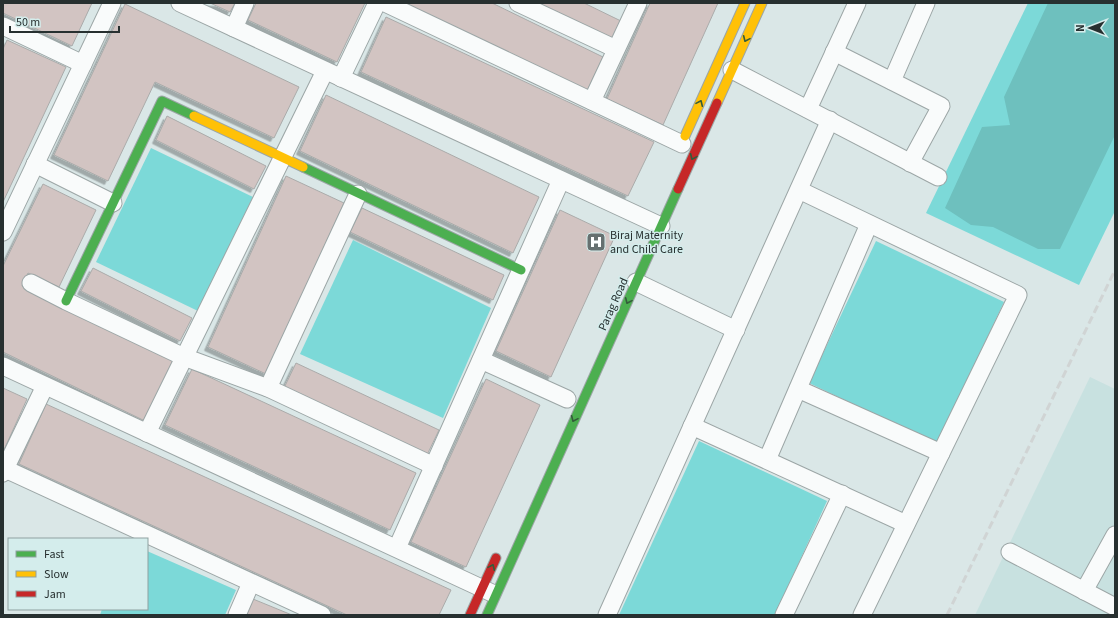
<svg xmlns="http://www.w3.org/2000/svg" width="1118" height="618" font-family="'Source Sans 3',sans-serif">
<defs>
<filter id="shadow"><feDropShadow dx="-3.5" dy="3.5" stdDeviation="0" flood-color="#0004"/></filter>
</defs>
<rect width="100%" height="100%" fill="#dae7e7"/>
<polygon fill="#c8e1e0" points="1090,377 1115,389 1115,615 975,615"/>
<g fill="#7cd9d8">
<polygon points="1028,3 1115,3 1115,211 1079,285 926,213"/>
<polygon points="151,148 253,197 198,311 96,262"/>
<polygon points="353,240 491,308 443,418 300,354"/>
<polygon points="876,241 1004,302 937,444 809,383"/>
<polygon points="699,441 827,501 775,615 619,615"/>
<polygon points="147,551 236,590 225,615 100,615 102,609 147,609"/>
</g>
<polygon fill="#6ec0be" points="1048,3 1115,3 1115,135 1060,249 1038,249 993,227 971,225 945,208 982,127 1010,125 1004,97"/>
<g fill="#d2c4c2" stroke="#aaabaa" filter="url(#shadow)">
<polygon points="3,3 92,3 72,46 3,13"/>
<polygon points="210,3 235,3 230,12"/>
<polygon points="256,3 365,3 337,62 248,20"/>
<polygon points="404,3 492,3 603,57 587,91"/>
<polygon points="533,3 584,3 623,22 613,42"/>
<polygon points="650,3 718,3 663,125 607,99"/>
<polygon points="125,4 299,87 274,138 155,82 108,181 54,155"/>
<polygon points="386,17 654,142 628,196 361,72"/>
<polygon points="7,40 66,67 3,202 3,49"/>
<polygon points="326,95 539,197 513,253 300,151"/>
<polygon points="167,116 266,166 254,189 156,140"/>
<polygon points="286,176 344,203 266,374 208,347"/>
<polygon points="43,184 96,210 59,287 28,273 22,286 175,361 145,421 3,352 3,266"/>
<polygon points="362,208 504,275 493,300 350,232"/>
<polygon points="560,210 615,236 551,377 496,351"/>
<polygon points="93,268 192,318 180,341 81,291"/>
<polygon points="296,363 439,430 427,455 284,388"/>
<polygon points="192,369 416,473 390,530 165,425"/>
<polygon points="486,379 540,405 466,567 411,542"/>
<polygon points="3,388 27,399 3,452"/>
<polygon points="46,404 451,590 439,615 347,615 19,464"/>
<polygon points="253,599 292,615 246,615"/>
</g>
<g fill="none" stroke-linecap="round" stroke-linejoin="round">
<defs>
<g id="street">
<polyline points="180,3 661,226"/>
<polyline points="385,3 682,144"/>
<polyline points="518,3 616,49"/>
<polyline points="3,26 83,64"/>
<polyline points="234,28 245,3"/>
<polyline points="834,52 941,106 910,163"/>
<polyline points="732,70 938,177"/>
<polyline points="341,78 377,3"/>
<polyline points="892,81 926,3"/>
<polyline points="592,101 638,3"/>
<polyline points="808,109 857,3"/>
<polyline points="35,164 113,203"/>
<polyline points="799,190 1018,295 862,615"/>
<polyline points="3,232 112,3"/>
<polyline points="636,282 736,330"/>
<polyline points="31,283 66,301 184,357 268,388 434,466"/>
<polyline points="481,360 567,399"/>
<polyline points="3,366 492,593"/>
<polyline points="268,388 358,194"/>
<polyline points="798,389 941,453"/>
<polyline points="692,426 906,524"/>
<polyline points="147,433 325,71"/>
<polyline points="767,460 869,224"/>
<polyline points="3,468 322,615"/>
<polyline points="3,473 45,386"/>
<polyline points="397,548 561,180"/>
<polyline points="1010,552 1115,607"/>
<polyline points="1084,591 1115,535"/>
<polyline points="237,615 251,583"/>
<polyline points="607,615 830,120"/>
<polyline points="784,615 842,494"/>
</g>
<g id="fast">
<polyline points="303,167 521,270"/>
<polyline points="66,301 162,101 194,116"/>
<polyline points="487,615 678,189"/>
</g>
<g id="slow">
<polyline points="717,103 762,3"/>
<polyline points="194,116 303,167"/>
<polyline points="685,136 745,3"/>
</g>
<g id="jam">
<polyline points="678,189 717,103"/>
<polyline points="470,615 496,558"/>
</g>
</defs>
<use href="#street" stroke="#9ca6a6" stroke-width="19"/>
<use href="#fast" stroke="#9ca6a6" stroke-width="11"/>
<use href="#slow" stroke="#9ca6a6" stroke-width="11"/>
<use href="#jam" stroke="#9ca6a6" stroke-width="11"/>
<use href="#street" stroke="#f9fbfb" stroke-width="17"/>
<use href="#fast" stroke="#4caf50" stroke-width="9"/>
<use href="#slow" stroke="#ffc107" stroke-width="9"/>
<use href="#jam" stroke="#c62828" stroke-width="9"/>
<polyline stroke="#d0d4d4" stroke-width="3" stroke-dasharray="8 4" stroke-linecap="butt" points="947,615 1115,270"/>
</g>
<defs><path id="oneway-chevron" d="M-2-3.5L2.5 0L-2 3.5" fill="none" stroke-width="1.6" stroke-linecap="round" stroke-linejoin="round"/></defs>
<g stroke="#345c3b">
<use href="#oneway-chevron" transform="translate(746 39) rotate(114)"/>
<use href="#oneway-chevron" transform="translate(700 103) rotate(-66)"/>
<use href="#oneway-chevron" transform="translate(693 157) rotate(114)"/>
<use href="#oneway-chevron" transform="translate(628 301) rotate(114)"/>
<use href="#oneway-chevron" transform="translate(574 419) rotate(114)"/>
<use href="#oneway-chevron" transform="translate(492 567) rotate(-66)"/>
</g>
<defs>
<symbol id="hospital-square" viewBox="-11 -11 22 22"><rect x="-9" y="-9" width="18" height="18" rx="4" fill="#667070" stroke="#d4edec"/><path d="M-5-5h3v3.5h4V-5h3V5h-3V1.5h-4V5h-3Z" fill="#fff"/></symbol>
</defs>
<g fill-rule="evenodd">
<use href="#hospital-square" x="585" y="231" width="22" height="22"/>
</g>
<g text-anchor="middle" stroke-width="3" stroke-linejoin="round" paint-order="stroke">
<g font-size="12" fill="#273030" stroke="#d4edec" text-anchor="start">
<text x="610" y="239">Biraj Maternity<tspan x="610" dy="14">and Child Care</tspan></text>
</g>
<g font-size="12" fill="#273030" stroke="#d4edec">
<text transform="translate(613 304) rotate(-66)" y="4">Parag Road</text>
</g>
</g>
<rect width="1118" height="618" fill="none" stroke="#273030" stroke-width="8"/>
<rect x="8" y="538" width="140" height="72" fill="#d4edec" stroke="#8fa1a1"/>
<rect x="16" y="551" width="20" height="6" fill="#4caf50" stroke="#8fa1a1"/>
<text x="44" y="558" font-size="12" fill="#273030">Fast</text>
<rect x="16" y="571" width="20" height="6" fill="#ffc107" stroke="#8fa1a1"/>
<text x="44" y="578" font-size="12" fill="#273030">Slow</text>
<rect x="16" y="591" width="20" height="6" fill="#c62828" stroke="#8fa1a1"/>
<text x="44" y="598" font-size="12" fill="#273030">Jam</text>
<g transform="translate(1090 28) rotate(270)" stroke="#d4edec" stroke-width="3" paint-order="stroke">
<path d="M0-3L7 15L0 10L-7 15Z" fill="#273030"/>
<text y="-6" font-size="11" font-weight="bold" text-anchor="middle" fill="#273030">N</text>
</g>
<path d="M10 26v6h109v-6" fill="none" stroke="#273030" stroke-width="2"/>
<text x="16" y="26" font-size="12" fill="#273030" stroke="#d4edec" stroke-width="3" paint-order="stroke">50 m</text>
</svg>
